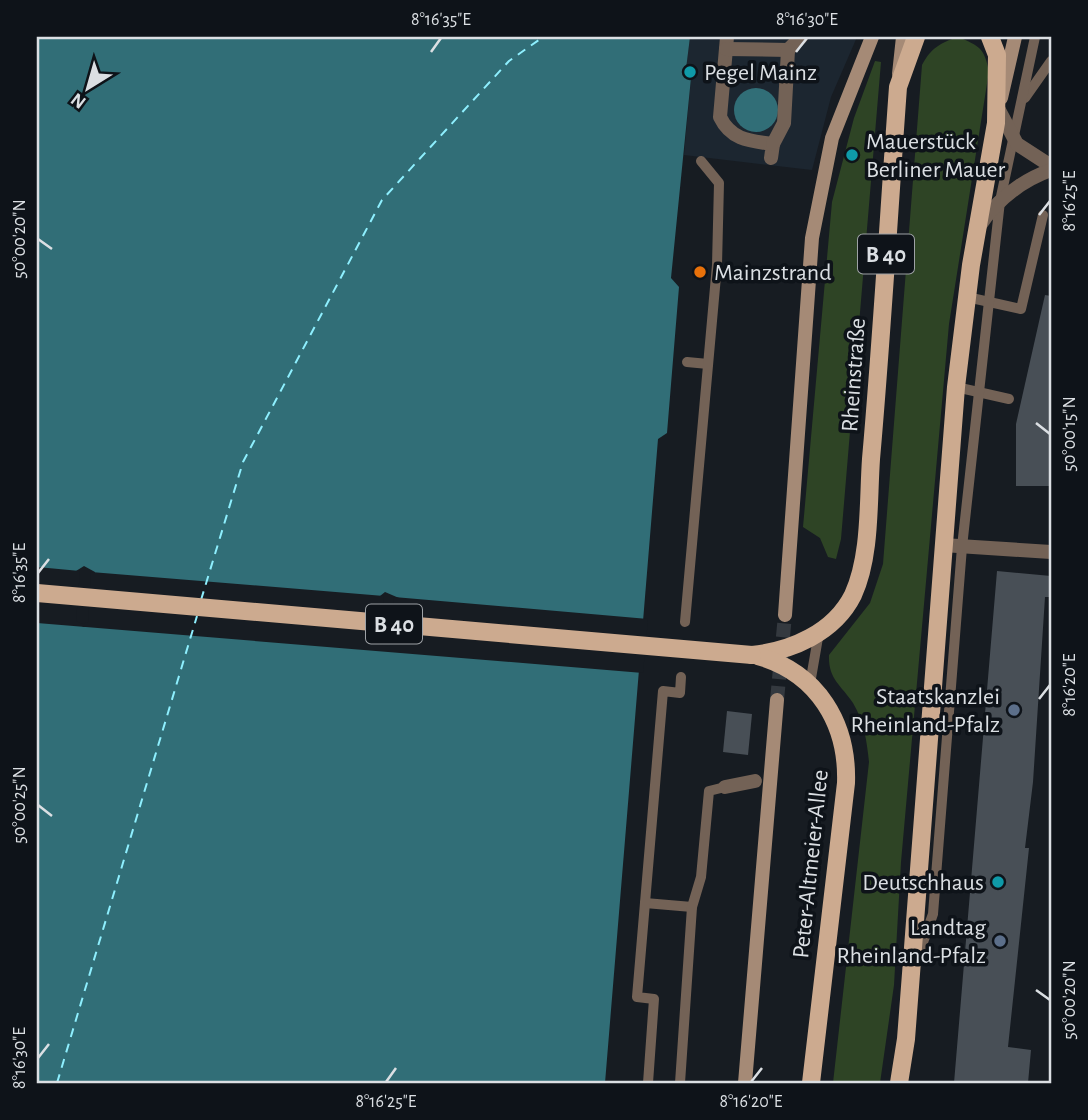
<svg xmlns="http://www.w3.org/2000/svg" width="1088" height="1120" font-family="'Alegreya Sans',sans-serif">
<rect width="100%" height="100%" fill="#171c22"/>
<polygon fill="#1c2630" points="690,37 857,37 831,97 812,170 684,155 691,78 685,77"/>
<g fill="#2e4425">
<path d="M 958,37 C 980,46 984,48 989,71 L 949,324 L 901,862 L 894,985 L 880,1083 L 833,1083 L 869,762 C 867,742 864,721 853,703 C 841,685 828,679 829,655 L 870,603 L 883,564 L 922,65 C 931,48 940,43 958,37 Z"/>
<polygon points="875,61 881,62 841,539 836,559 828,557 820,538 803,527 832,202 854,118"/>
</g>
<g fill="#316e77" fill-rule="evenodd">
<path d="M 37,37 L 690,37 L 685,77 L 691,78 L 671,278 L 679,287 L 667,433 L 658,439 L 605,1083 L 37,1083 ZM 84,566 L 95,572 L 92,623 L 84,627 L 72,622 L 76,571 ZM 385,592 L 399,598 L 395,648 L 391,650 L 376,645 L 380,596 Z"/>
<circle cx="756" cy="110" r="22"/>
</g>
<polygon fill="#171c22" points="37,567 80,571 76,621 82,624 88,622 91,572 384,596 380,644 387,647 393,645 394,597 648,619 643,673 37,623"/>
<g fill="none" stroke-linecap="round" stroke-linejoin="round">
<g stroke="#8eeffe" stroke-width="2" stroke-dasharray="9 7" stroke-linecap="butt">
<polyline points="201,600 243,462 382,200 509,61 543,37"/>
<polyline points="57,1083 197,616"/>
</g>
</g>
<g fill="#484f56">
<polygon points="1045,295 1051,296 1051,486 1016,486 1016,424"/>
<polygon points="997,571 1051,576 1051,597 1045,597 1033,782 1025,848 1029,848 1008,1047 1031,1050 1028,1083 954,1083"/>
<polygon points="727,711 752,714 748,755 723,752"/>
</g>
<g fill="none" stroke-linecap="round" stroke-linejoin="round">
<polyline stroke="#34393f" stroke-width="14" stroke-dasharray="14 7" stroke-linecap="butt" points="777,700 785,615"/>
<g stroke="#736256" stroke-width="10">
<polyline points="1025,98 1051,61"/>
<polyline points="967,297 1021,309 1043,215"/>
<polyline points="687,362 708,364"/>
<polyline points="956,387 1009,399"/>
<polyline points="685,622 717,265 719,183 701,161"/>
<polyline points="810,684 819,632"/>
<polyline points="645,903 692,907"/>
<polyline points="917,959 933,914 962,547 1000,201 1035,37"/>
<polyline points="648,1083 654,999 637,997 663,691 680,693 681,677"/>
<polyline points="680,1083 692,907 701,877 709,791 725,787"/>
</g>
<g stroke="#736256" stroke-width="14">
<path d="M 727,37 L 720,117 C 731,140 750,141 773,144 L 771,158"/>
<polyline points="726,49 788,50 801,37"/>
<polyline points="999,110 1017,144 1051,166"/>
<polyline points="773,144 784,123 788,50"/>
<path d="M 978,228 C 996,201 1020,181 1051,170"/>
<polyline points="943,545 1051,552"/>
<polyline points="725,787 755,781"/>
</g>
<g stroke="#a58a76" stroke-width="14">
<polyline points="899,74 903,37"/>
<polyline points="1001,98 1015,37"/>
<polyline points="785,615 812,238 832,138 872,37"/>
<polyline points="745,1083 777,700"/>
</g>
<g stroke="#ccaa8f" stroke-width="18">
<path d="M 752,655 C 791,651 834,633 853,595 C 871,556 868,502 871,459 C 882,335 889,211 898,87 L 916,37"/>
<path d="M 758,656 C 818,673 848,724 846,783 L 811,1083"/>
<polyline points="899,1083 906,1039 956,387 971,265 996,123 997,55 990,37"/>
</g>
<polyline stroke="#ccaa8f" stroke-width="18" points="37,593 752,655"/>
</g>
<path fill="none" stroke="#dbdfe3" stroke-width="2.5" d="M 431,52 L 441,38M 796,52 L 807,38M 1039,215 L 1050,201M 38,239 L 52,249M 1036,423 L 1050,434M 38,573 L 49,559M 1039,699 L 1050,685M 38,805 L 52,816M 1036,990 L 1050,1000M 38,1058 L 49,1044M 386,1082 L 396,1068M 751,1082 L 762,1068"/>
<g fill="#0f9aa8" stroke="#0e1319" stroke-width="2.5">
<circle cx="690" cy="72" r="7"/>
<circle cx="852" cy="155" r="7"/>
<circle cx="998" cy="882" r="7"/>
</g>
<circle fill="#e8710a" stroke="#0e1319" stroke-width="2.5" cx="700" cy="272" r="7"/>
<g fill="#5c6f8a" stroke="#0e1319" stroke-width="2.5">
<circle cx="1014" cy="710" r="7"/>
<circle cx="1000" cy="941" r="7"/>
</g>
<g text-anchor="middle" stroke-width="7" stroke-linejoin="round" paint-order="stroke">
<g fill="#0e1319" stroke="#9ea2a6" stroke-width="2">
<rect x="858" y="234.5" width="56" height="39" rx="5"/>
<rect x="366" y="604.5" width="56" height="39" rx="5"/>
</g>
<g font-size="23" font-weight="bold" fill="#dbdfe3">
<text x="886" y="262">B 40</text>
<text x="394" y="632">B 40</text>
</g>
<g font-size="24" fill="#dbdfe3" stroke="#0e1319" text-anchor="start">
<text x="704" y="80">Pegel Mainz</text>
<text x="866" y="149">Mauerstück<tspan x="866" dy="28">Berliner Mauer</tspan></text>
<text x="714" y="280">Mainzstrand</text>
<text x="1000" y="704" text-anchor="end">Staatskanzlei<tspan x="1000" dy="28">Rheinland-Pfalz</tspan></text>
<text x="984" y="890" text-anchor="end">Deutschhaus</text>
<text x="986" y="935" text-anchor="end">Landtag<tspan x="986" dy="28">Rheinland-Pfalz</tspan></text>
</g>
<g font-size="24" fill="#dbdfe3" stroke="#0e1319">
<text transform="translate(853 375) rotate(-86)" y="8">Rheinstraße</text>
<text transform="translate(810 864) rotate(-84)" y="8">Peter-Altmeier-Allee</text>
</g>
</g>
<rect width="1088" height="1120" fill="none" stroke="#0e1319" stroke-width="77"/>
<g transform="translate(88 88) rotate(217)" stroke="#0e1319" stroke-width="5" paint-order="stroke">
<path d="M0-5L12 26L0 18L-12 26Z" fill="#dbdfe3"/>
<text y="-10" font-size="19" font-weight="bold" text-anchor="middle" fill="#dbdfe3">N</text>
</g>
<rect x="38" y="38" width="1012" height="1044" fill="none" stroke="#dbdfe3" stroke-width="2.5"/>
<g font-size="18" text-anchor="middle" fill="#dbdfe3">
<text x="441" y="25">8°16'35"E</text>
<text x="807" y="25">8°16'30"E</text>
<text transform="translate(1069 201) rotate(-90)" y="6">8°16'25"E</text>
<text transform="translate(19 239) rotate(-90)" y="6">50°00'20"N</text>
<text transform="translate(1069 434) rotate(-90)" y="6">50°00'15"N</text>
<text transform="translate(19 573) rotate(-90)" y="6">8°16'35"E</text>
<text transform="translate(1069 685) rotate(-90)" y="6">8°16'20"E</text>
<text transform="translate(19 805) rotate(-90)" y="6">50°00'25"N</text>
<text transform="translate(1069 1000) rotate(-90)" y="6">50°00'20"N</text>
<text transform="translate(19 1058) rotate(-90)" y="6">8°16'30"E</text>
<text x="386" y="1107">8°16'25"E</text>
<text x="751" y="1107">8°16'20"E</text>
</g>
</svg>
